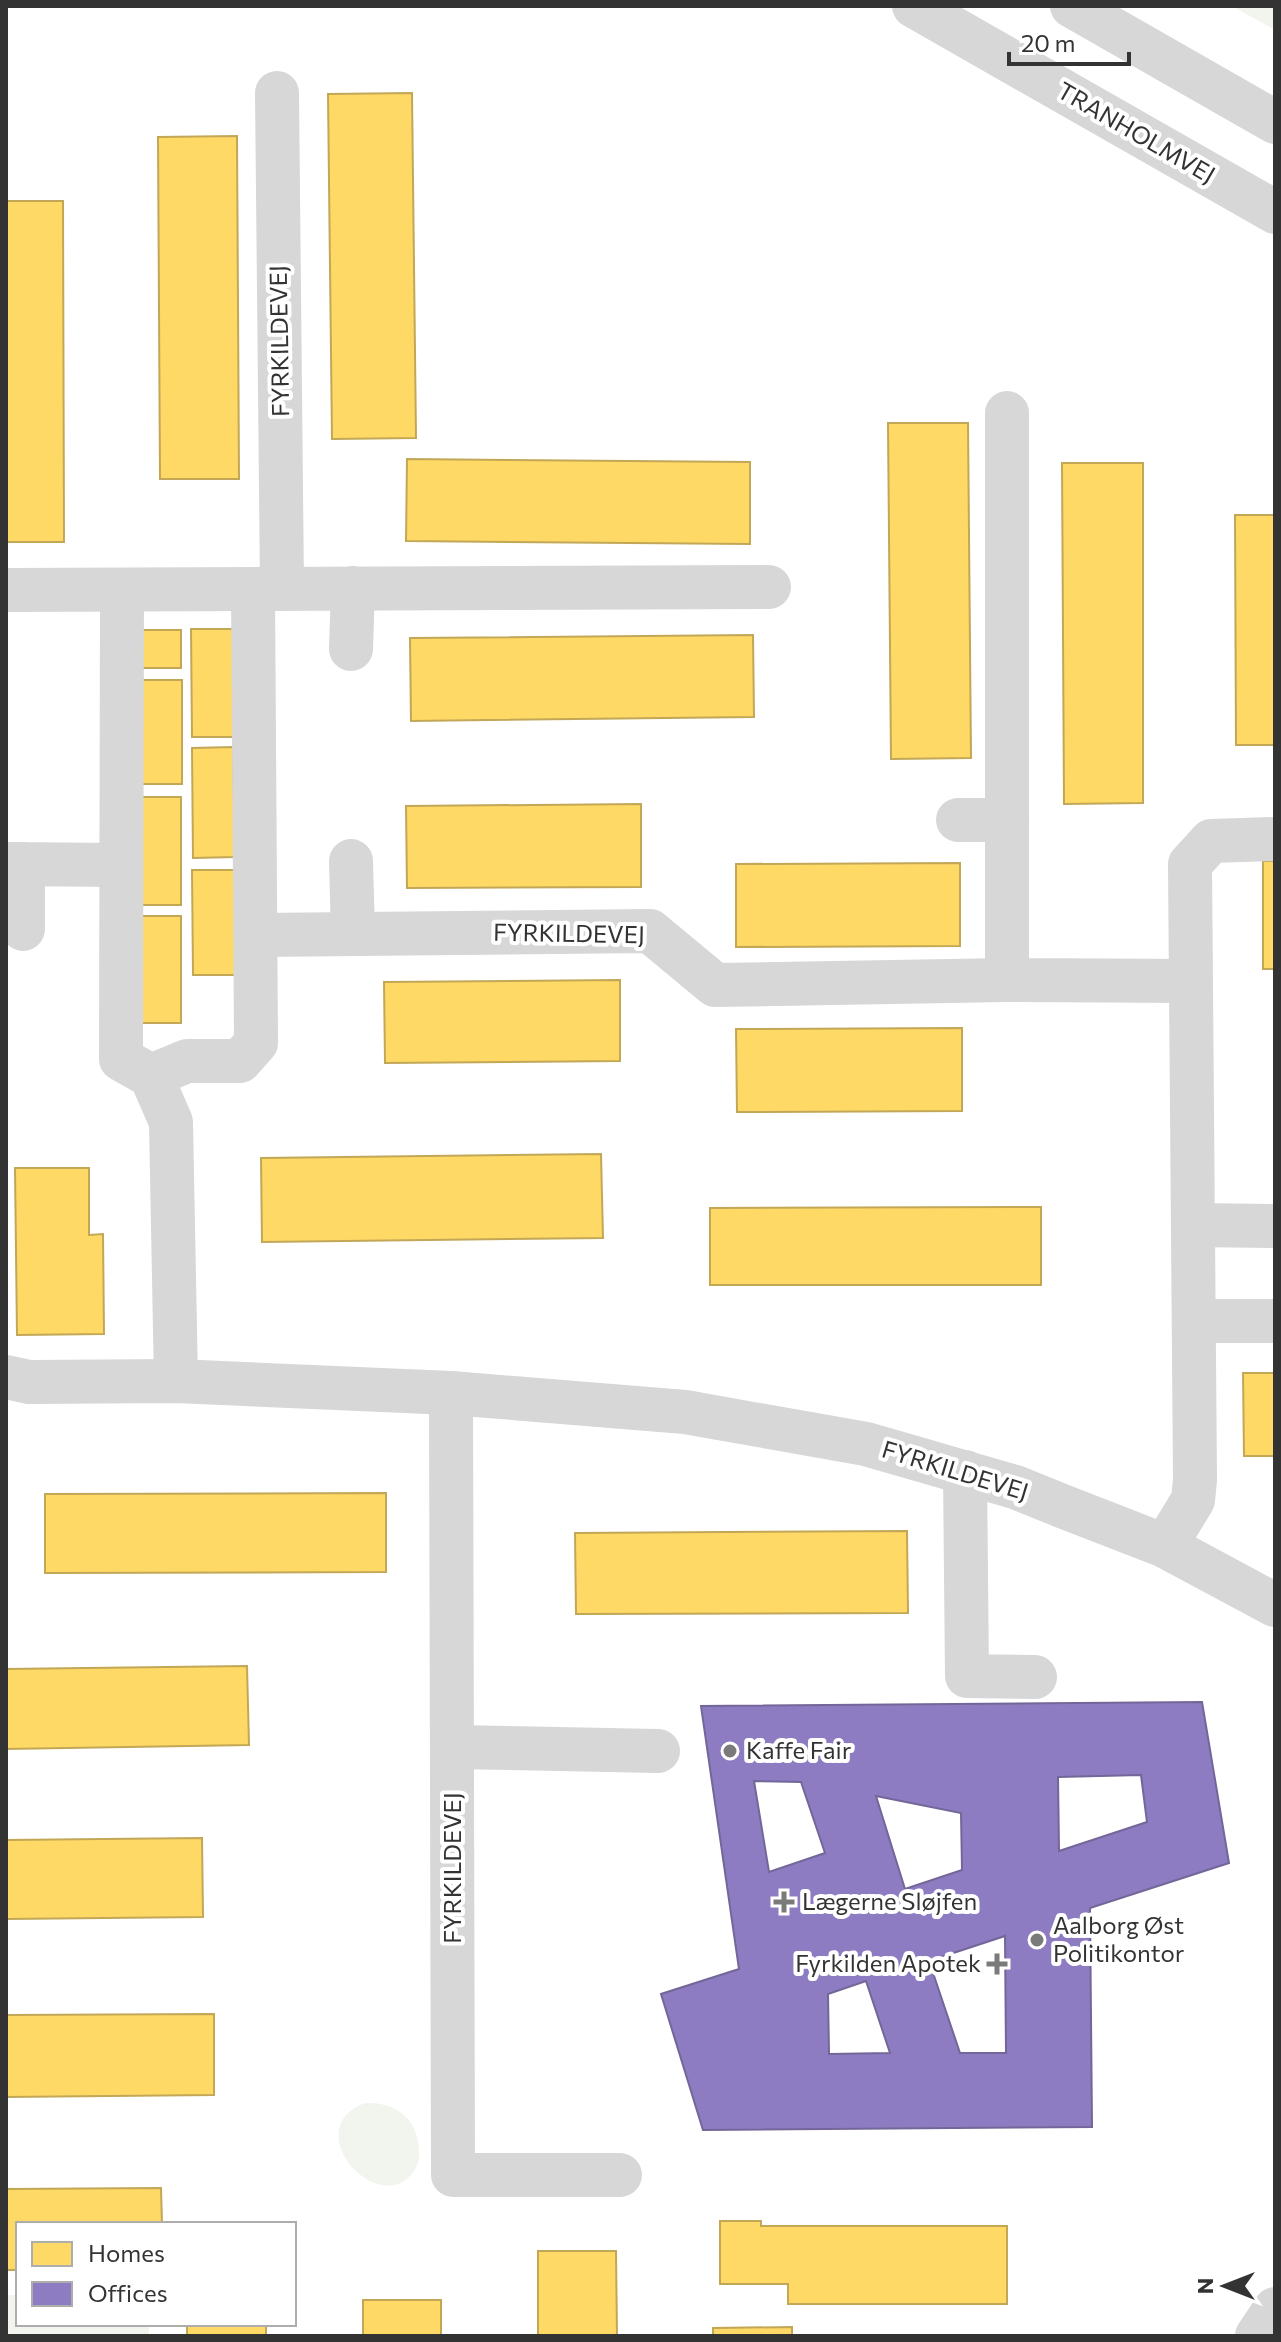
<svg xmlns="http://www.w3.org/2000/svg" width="1281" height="2342" font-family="Commissioner,sans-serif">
<rect width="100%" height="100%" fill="#fff"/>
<g fill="#f1f5ed">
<polygon points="1232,6 1275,6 1275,30"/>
<path d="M 365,2103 C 392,2102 414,2115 418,2142 C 420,2152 420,2162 414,2171 C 380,2221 296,2129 365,2103 Z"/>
<polygon points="6,2295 18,2295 18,2324 149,2324 149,2336 6,2336"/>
</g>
<g fill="#ffd966" stroke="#c2a757" stroke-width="2">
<polygon points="412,93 416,438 332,439 328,94"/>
<polygon points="237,136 239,479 160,479 158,137"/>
<polygon points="6,201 63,201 64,542 6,542"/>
<polygon points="888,423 968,423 971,758 891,759"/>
<polygon points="407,459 750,462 750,544 406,541"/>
<polygon points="1062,463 1143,463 1143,803 1064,804"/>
<polygon points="1235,515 1275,515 1275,745 1236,745"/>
<polygon points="191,629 234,629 235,737 192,737"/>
<rect x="139" y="630" width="42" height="38"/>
<polygon points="753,635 754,717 411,721 410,638"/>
<rect x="139" y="680" width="43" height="104"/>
<polygon points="233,747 235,857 193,858 192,748"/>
<rect x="139" y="797" width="42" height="108"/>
<polygon points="641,804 641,887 407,888 406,806"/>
<rect x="1263" y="861" width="12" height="108"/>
<polygon points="960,863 960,946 736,947 736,864"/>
<polygon points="192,870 235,870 235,975 193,975"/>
<rect x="140" y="916" width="41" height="107"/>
<polygon points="620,980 620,1061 385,1063 384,982"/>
<polygon points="962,1028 962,1111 737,1112 736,1029"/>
<polygon points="601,1154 603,1238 262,1242 261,1158"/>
<polygon points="15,1168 89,1168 89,1235 103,1234 104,1334 17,1335"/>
<polygon points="1041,1207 1041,1285 710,1285 710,1208"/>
<polygon points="1243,1373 1275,1373 1275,1456 1244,1456"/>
<polygon points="386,1493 386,1572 45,1573 45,1494"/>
<polygon points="907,1531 908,1613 576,1614 575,1533"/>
<polygon points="247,1666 249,1745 6,1749 6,1669"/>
<polygon points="202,1838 203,1917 6,1919 6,1840"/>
<polygon points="214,2014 214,2095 6,2097 6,2015"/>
<polygon points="161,2188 162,2224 18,2224 18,2270 6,2270 6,2189"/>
<polygon points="720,2221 761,2221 761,2226 1007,2226 1007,2304 788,2304 788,2284 720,2284"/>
<polygon points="538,2251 616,2251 617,2336 538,2336"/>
<rect x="363" y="2300" width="78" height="36"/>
<rect x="187" y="2324" width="79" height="12"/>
<polygon points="792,2327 792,2336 713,2336 713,2328"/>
</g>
<path fill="#8e7cc3" stroke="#736698" stroke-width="2" fill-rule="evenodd" d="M 1202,1702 L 1229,1863 L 1090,1908 L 1092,2127 L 703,2130 L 661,1994 L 739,1969 L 701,1706 ZM 1141,1775 L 1147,1822 L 1059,1851 L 1058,1777 ZM 754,1781 L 801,1782 L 825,1853 L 769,1872 ZM 876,1796 L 961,1813 L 962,1870 L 905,1889 ZM 1005,1936 L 1006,2053 L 960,2053 L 929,1961 ZM 866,1981 L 890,2053 L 829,2054 L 828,1994 Z"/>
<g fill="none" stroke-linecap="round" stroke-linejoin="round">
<g stroke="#d7d7d7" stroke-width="44">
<polyline points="914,6 1275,212"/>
<polyline points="1072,6 1275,122"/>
<polyline points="277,93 282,589"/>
<polyline points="1007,413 1007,980 1191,981"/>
<polyline points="7,590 769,587"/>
<polyline points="122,591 121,1059 151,1076 171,1122 176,1381"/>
<polyline points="351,649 353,588"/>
<polyline points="958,820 1007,820"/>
<polyline points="351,861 353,934"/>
<polyline points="6,864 121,865"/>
<polyline points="23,929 23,864"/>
<polyline points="257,935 650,931 715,985 1007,980"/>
<polyline points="151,1076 187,1061 240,1061 256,1043 253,589"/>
<polyline points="1193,1225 1275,1226"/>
<polyline points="1194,1321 1275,1321"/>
<polyline points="6,1377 29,1382 176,1381 451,1393 685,1412 866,1444 1015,1487 1062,1506 1165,1546 1275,1605"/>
<polyline points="451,1393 453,2175 620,2175"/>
<polyline points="965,1472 967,1676 1035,1677"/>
<polyline points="1165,1546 1193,1500 1195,1480 1190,864 1211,841 1275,839"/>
<polyline points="453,1747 658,1751"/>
<polyline points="1257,2336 1275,2309"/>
</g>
</g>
<g fill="#7a7a7a" stroke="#fff" stroke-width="3">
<circle cx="730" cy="1751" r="8"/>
<path d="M780 1890h8v8h8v8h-8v8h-8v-8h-8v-8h8z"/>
<circle cx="1037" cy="1940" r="8"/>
<path d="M993 1952h8v8h8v8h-8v8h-8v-8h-8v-8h8z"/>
</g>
<g text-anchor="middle" stroke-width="8" stroke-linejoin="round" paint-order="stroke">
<g font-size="24" fill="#333" stroke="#fff">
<text transform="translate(1136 133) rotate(30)" y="8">TRANHOLMVEJ</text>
<text transform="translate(280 341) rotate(-91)" y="8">FYRKILDEVEJ</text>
<text transform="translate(569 934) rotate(1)" y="8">FYRKILDEVEJ</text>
<text transform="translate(955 1471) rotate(17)" y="8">FYRKILDEVEJ</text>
<text transform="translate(453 1868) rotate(-90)" y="8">FYRKILDEVEJ</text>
</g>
<g font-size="24" fill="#333" stroke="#fff" text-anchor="start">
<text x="746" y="1759">Kaffe Fair</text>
<text x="802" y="1910">Lægerne Sløjfen</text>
<text x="1053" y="1934">Aalborg Øst<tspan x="1053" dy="28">Politikontor</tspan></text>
<text x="981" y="1972" text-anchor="end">Fyrkilden Apotek</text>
</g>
</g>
<rect width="1281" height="2342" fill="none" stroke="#333333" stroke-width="16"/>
<rect x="16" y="2222" width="280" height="104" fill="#ffffff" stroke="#adadad" stroke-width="2"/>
<rect x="32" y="2242" width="40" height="24" fill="#ffd966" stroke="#adadad" stroke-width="2"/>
<text x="88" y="2262" font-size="24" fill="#333333">Homes</text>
<rect x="32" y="2282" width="40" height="24" fill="#8e7cc3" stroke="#adadad" stroke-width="2"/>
<text x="88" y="2302" font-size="24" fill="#333333">Offices</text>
<g transform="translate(1225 2286) rotate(270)" stroke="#ffffff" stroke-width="6" paint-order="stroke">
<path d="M0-6L14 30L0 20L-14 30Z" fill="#333333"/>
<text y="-12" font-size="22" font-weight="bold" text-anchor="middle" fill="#333333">N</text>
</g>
<path d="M1009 52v12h120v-12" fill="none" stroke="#333333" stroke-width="4"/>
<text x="1021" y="52" font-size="24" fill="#333333" stroke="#ffffff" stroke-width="6" paint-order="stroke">20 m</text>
</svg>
